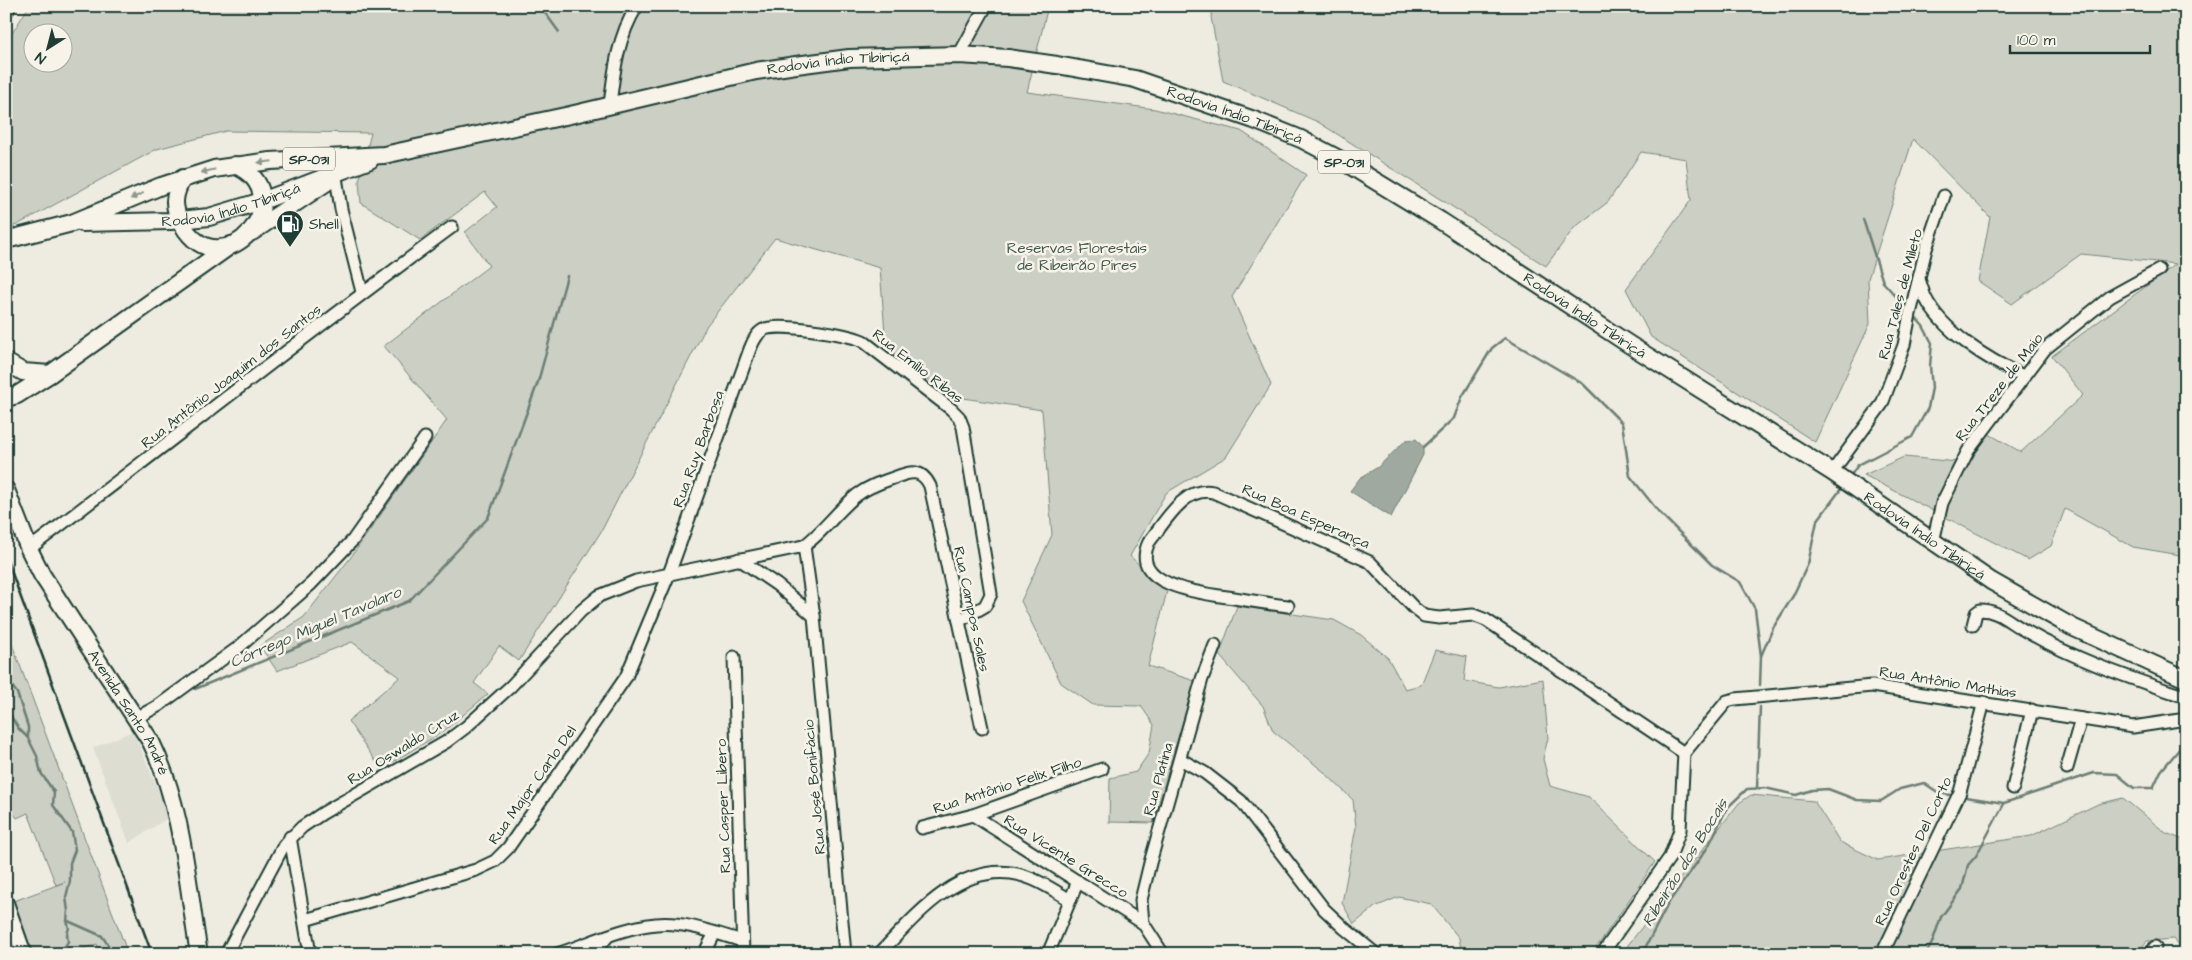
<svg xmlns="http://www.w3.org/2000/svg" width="2192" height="960" font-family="'Architects Daughter',sans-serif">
<rect width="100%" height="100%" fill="#eeece1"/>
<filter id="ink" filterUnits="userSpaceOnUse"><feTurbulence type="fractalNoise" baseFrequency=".02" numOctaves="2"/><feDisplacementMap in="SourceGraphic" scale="10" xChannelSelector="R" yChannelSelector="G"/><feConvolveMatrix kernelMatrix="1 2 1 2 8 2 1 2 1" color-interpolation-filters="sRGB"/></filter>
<g filter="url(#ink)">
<polygon fill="#ddddd2" points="133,731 165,806 166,819 129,843 93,748"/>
<g fill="#cccfc4" stroke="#76867c" fill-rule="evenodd">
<path d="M 29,6 L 1048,6 L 1027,92 L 1155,109 L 1241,131 L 1306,175 L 1232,297 L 1271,385 L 1226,457 L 1166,493 L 1130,556 L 1167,591 L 1148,666 L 1195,681 L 1153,823 L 1109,822 L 1110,778 L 1136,772 L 1149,753 L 1154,725 L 1141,706 L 1093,705 L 1061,683 L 1021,601 L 1052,535 L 1042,410 L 950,396 L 886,347 L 880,268 L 775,238 L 707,325 L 602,530 L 519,661 L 499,646 L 474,683 L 488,694 L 443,732 L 381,769 L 348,721 L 400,677 L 352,642 L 277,671 L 260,646 L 304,617 L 351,557 L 447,420 L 384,346 L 489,266 L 465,232 L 497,207 L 485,192 L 420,240 L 361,203 L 359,181 L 371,133 L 226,131 L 157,149 L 17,225 L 6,228 L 6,43 ZM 32,32 L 62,32 L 62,62 L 32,62 Z"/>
<polygon points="1213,6 2169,6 2186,24 2186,55 2179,60 2186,70 2186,556 2133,547 2065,509 2051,546 2028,560 1864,475 1904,457 1969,463 1989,434 2021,452 2083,395 2052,356 2176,264 2081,254 2012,304 1978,281 1990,217 1913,139 1868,279 1870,324 1815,442 1651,337 1626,289 1691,200 1686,159 1641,152 1608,202 1574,228 1546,266 1318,122 1223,81 1211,17"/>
<polygon points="1237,606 1334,620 1361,635 1388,658 1405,689 1421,685 1435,650 1467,657 1464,681 1499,687 1543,679 1548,738 1543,759 1550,786 1589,797 1655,862 1601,941 1590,954 1462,954 1459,938 1431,904 1399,897 1375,907 1354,924 1342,903 1356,827 1353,800 1323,771 1273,731 1263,706 1219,655"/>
<polygon points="6,628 128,954 101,954 97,944 69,954 33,954 14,901 65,882 56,885 28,813 17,818 6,804"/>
<polygon points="1751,795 1814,801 1840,842 1878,860 2031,836 2098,804 2123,798 2166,833 2186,841 2186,953 2174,939 2147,941 2136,954 2087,954 2082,952 2082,954 1621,954 1739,803"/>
</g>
<polygon fill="#9fa99f" stroke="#6c7e74" points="1416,439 1423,447 1423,455 1391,517 1350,491 1360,478 1378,467 1406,440"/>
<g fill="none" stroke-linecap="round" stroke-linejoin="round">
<g stroke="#6c7e74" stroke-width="2.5">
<polyline points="540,6 559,32"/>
<polyline points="1863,219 1883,282 1902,303"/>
<polyline points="1423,447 1454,418 1462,397 1492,348 1505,338 1583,384 1622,423 1630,476 1658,511 1712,565 1740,582 1755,609 1761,656"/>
<polyline points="1851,475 1858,465 1912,437 1928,408 1932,388 1930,366 1932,343 1923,326 1914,316"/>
<polyline points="6,678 17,693 28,727 28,738 37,756 41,773 54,792 53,805 72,832 75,850 70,863 70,881 66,897 68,911 67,921 69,928 67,934 68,942 63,949 56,950 51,954"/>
<polyline points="1760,685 1761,656 1773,628 1793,596 1808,564 1817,521 1841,489"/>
<polyline points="195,689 409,601 488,518 538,382 567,276"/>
<polyline points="6,708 18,728 28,738"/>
<polyline points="1757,788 1760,707"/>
<polyline points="1966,797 2004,803 2094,773 2117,774 2134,788 2153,788 2161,771 2186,741"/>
<polyline points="68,921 102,936 114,954"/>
<polyline points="1642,954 1669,902 1708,847 1727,808 1747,789 1765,788 1796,795 1812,790 1828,789 1857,800 1881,801 1900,789 1924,783 1939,793 1950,795"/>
<polyline points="1926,954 1932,943 1941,917 1962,889 1968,865 1976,856 2004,804"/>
</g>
<defs>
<g id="minor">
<polyline points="959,55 986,6"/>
<path d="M 610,105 C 614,70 618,36 637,6"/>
<polyline points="336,177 341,209 362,292"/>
<path d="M 1919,279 C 1921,285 1923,291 1925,297 C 1942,332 1989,360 2023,376"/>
<polyline points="1832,472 1882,404 1904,345 1910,314 1926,249 1944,196"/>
<polyline points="1933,542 1942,503 1968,451 2045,349 2110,297 2159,270"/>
<polyline points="804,546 814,616 845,954"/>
<path d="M 29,549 C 170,442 309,332 452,227"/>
<polyline points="739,559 777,585 814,616"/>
<path d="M 1288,606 C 1270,604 1252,601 1234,598 C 1207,594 1127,587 1149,542 C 1165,522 1184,486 1213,492 L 1370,562 L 1414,608 L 1424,616 L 1439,618 L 1473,615 L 1486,620 L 1684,753"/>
<path d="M 1973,625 L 1976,613 L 1980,610 C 1998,610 2009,622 2024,630 C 2075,660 2130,678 2186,697"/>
<polyline points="734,657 743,954"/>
<polyline points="136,718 158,706 239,647 311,584 353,540 425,438"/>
<polyline points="1180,759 1205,773 1241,801 1324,909 1344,928 1376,954"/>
<polyline points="2067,768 2081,719"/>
<polyline points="2013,788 2032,710"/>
<polyline points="973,815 1143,923 1163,954"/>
<polyline points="922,828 973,815 1102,769"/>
<polyline points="290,837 310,954"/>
<path d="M 305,920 L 476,870 L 495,861 L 508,848 L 626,677 L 669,574 L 750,349 C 753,342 756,334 763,330 C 776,322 848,334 863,341 L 951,409 L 959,417 L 963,427 L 991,594 L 985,606 L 959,621"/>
<polyline points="1143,923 1141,900 1150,863 1202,679 1215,645"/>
<path d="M 226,954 L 284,845 L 302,827 L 323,813 L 446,742 L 466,727 L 511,686 L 581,611 L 599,596 L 636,581 L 804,546 C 824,531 838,510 857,495 C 869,486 882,482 896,477 C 911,471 922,469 930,486 L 982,728"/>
<path d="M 557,954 C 588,944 623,927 656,924 C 684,921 715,933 742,941"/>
<polyline points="593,954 608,936"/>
<polyline points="704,954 715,933"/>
<path d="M 879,954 C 914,918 955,866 1011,873 C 1033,876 1052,889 1070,900"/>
<polyline points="1048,954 1078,881"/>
<polyline points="1602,954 1670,857 1680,830 1684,753 1727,701 1735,699 1872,686 2133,727 2186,719"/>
<polyline points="1882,954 1960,792 1984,702"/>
<polyline points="2151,954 2155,947"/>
</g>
<g id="major">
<polyline points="6,10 8,6"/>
<polyline points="6,903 24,954"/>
</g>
<g id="highway">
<path d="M 183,178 C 173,195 172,207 182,224 C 222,293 305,196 235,165"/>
<path id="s1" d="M 82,223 L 171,221 L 209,217 L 262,201 L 370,160"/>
<polyline points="252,232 327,182"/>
<path id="s2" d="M 6,240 L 72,223 L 161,186 L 214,169 L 270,161 L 384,155 L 570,115 L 756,71 L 796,65 L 849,58 L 959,55 L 1008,58 L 1057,65 L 1135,79 L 1254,120 L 1301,139 L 1341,160 L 1441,221 L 1630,345 L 1832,472 L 1991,581 L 2072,627 L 2186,679"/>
<polyline points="6,362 23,372 50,374"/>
<polyline points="6,398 17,395 50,374 231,245"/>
<path id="s3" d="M 6,490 L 29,549 L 42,575 L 151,742 C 183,807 187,883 199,954"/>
</g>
</defs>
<use href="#minor" stroke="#1f3d34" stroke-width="15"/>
<use href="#major" stroke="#1f3d34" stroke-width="18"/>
<use href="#highway" stroke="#1f3d34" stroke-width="20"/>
<use href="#minor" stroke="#f7f3e8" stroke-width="11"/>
<use href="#major" stroke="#f7f3e8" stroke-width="14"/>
<use href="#highway" stroke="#f7f3e8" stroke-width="16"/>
<polyline stroke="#1f3d34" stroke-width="2.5" points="6,557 152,954"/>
</g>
<defs><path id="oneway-solid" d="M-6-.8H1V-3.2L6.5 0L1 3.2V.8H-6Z" transform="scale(1.25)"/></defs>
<g fill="#8b988e">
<use href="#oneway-solid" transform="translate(265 162) rotate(174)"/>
<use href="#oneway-solid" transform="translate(208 171) rotate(167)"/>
<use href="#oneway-solid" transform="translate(137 196) rotate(156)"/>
</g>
</g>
<defs>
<symbol id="fuel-pin" viewBox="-11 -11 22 30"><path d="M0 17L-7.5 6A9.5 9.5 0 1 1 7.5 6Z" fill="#1f3d34" stroke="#f7f3e8"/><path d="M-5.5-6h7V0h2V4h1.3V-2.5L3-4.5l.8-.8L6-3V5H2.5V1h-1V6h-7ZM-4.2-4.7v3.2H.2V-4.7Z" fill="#fff"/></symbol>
</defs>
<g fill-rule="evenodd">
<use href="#fuel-pin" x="274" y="208" width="32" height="43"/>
</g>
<g text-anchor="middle" stroke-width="5" stroke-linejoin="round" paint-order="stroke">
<g fill="#f7f3e8" stroke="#60746a" stroke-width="1">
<rect x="283" y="147.5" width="52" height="23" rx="4"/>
<rect x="1318" y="150.5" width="52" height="23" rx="4"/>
</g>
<g font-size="14" font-weight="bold" fill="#1f3d34">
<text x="309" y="164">SP-031</text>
<text x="1344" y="167">SP-031</text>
</g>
<g font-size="15" fill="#1f3d34" stroke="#f7f3e8">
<text dy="5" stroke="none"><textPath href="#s2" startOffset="855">Rodovia Índio Tibiriçá</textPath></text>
<text dy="5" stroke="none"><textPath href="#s2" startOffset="1260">Rodovia Índio Tibiriçá</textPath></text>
<text dy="5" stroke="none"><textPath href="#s1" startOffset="151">Rodovia Índio Tibiriçá</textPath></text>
<text transform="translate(1900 294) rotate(-75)" y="5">Rua Tales de Mileto</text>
<text dy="5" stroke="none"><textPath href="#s2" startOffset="1665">Rodovia Índio Tibiriçá</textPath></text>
<text transform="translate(918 366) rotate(38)" y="5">Rua Emílio Ribas</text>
<text transform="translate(231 376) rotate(-38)" y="5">Rua Antônio Joaquim dos Santos</text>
<text transform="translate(1999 387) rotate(-52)" y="5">Rua Treze de Maio</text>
<text transform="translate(698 449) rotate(-70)" y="5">Rua Ruy Barbosa</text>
<text transform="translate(1306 516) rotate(24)" y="5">Rua Boa Esperança</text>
<text dy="5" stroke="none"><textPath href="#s2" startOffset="2070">Rodovia Índio Tibiriçá</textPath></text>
<text transform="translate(972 609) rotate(78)" y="5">Rua Campos Sales</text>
<text transform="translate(1948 682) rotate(9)" y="5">Rua Antônio Mathias</text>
<text dy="5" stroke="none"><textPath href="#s3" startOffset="255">Avenida Santo André</textPath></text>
<text transform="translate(403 747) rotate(-32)" y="5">Rua Oswaldo Cruz</text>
<text transform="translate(1158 779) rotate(-74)" y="5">Rua Platina</text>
<text transform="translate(532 785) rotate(-55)" y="5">Rua Major Carlo Del</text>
<text transform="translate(1007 785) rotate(-18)" y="5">Rua Antônio Felix Filho</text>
<text transform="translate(814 787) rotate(-95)" y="5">Rua José Bonifácio</text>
<text transform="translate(723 806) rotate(-92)" y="5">Rua Casper Libero</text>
<text transform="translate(1913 851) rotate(-65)" y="5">Rua Orestes Del Corto</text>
<text transform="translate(1066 856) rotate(32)" y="5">Rua Vicente Grecco</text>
</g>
<g font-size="15" fill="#1f3d34" stroke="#f7f3e8" text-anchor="start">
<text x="309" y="229">Shell</text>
</g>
<g font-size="15" fill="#425a51" stroke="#f7f3e8">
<text x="1077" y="253">Reservas Florestais<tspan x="1077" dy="17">de Ribeirão Pires</tspan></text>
</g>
<g font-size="16" font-style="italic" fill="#3f584f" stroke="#f7f3e8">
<text transform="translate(315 626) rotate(-23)" y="6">Córrego Miguel Tavolaro</text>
<text transform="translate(1684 862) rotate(-58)" y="6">Ribeirão dos Bocais</text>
</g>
</g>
<rect width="2192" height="960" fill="none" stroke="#f7f3e8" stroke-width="25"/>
<rect x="12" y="12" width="2167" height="935" fill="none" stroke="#1f3d34" stroke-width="2" filter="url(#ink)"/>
<g transform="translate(48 48) rotate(216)"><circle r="24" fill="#f7f3e8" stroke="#a1aaa0"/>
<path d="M0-4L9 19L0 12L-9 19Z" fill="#1f3d34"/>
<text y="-8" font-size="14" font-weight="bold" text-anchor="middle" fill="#1f3d34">N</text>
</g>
<path d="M2010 45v8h140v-8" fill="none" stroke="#1f3d34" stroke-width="2.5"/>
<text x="2017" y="45" font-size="15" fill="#1f3d34" stroke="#f7f3e8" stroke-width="4" paint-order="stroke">100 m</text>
</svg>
